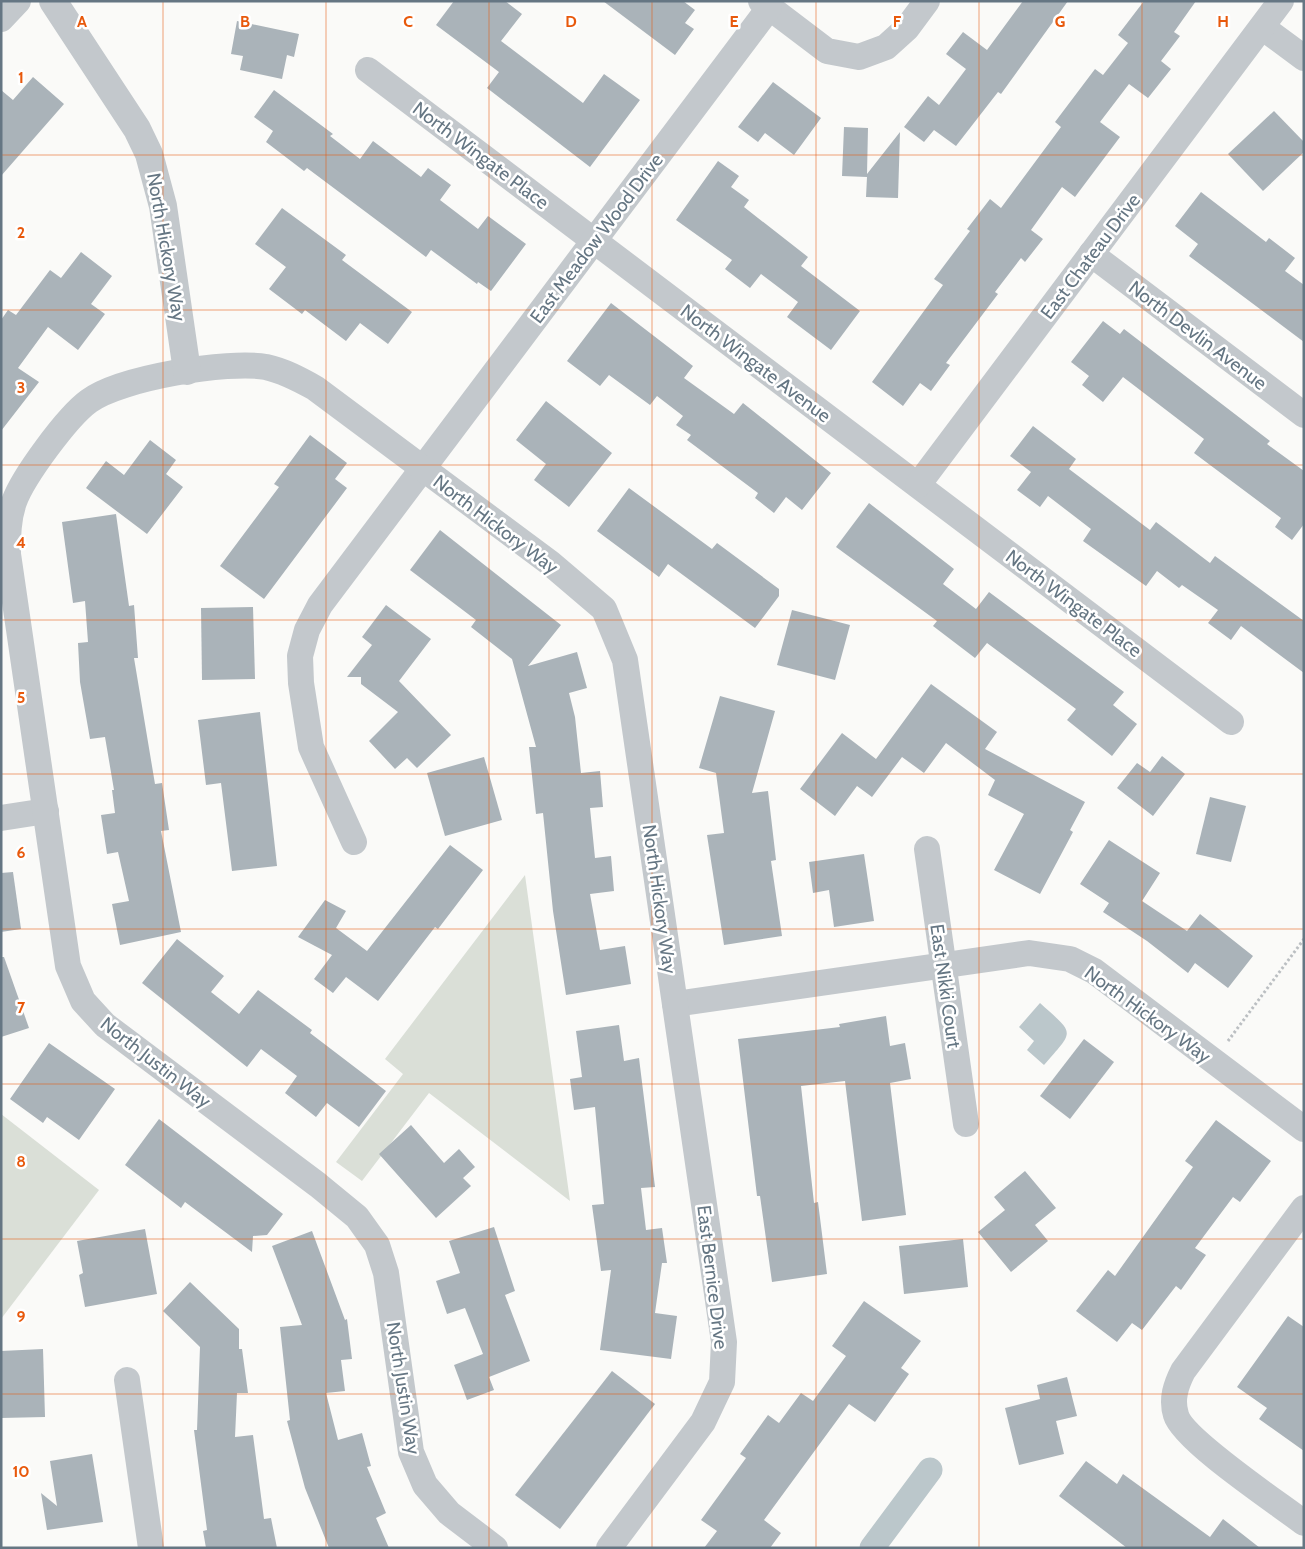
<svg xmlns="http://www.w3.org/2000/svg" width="1305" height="1549" font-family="Cabin,sans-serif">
<rect width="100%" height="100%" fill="#fafaf8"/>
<g fill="#dadfd7">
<polygon points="525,875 570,1201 429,1093 362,1181 336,1162 403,1074 385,1059"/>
<polygon points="1,1114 99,1190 1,1319"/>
</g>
<path fill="#bbc7cb" d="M 1040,1003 C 1075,1035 1075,1029 1044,1065 L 1027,1050 L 1034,1041 L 1019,1027 Z"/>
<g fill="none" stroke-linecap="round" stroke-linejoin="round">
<polyline stroke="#bbc7cb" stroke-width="25" points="872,1548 930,1470"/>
</g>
<g fill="#aab3b9">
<polygon points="454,1 505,1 522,14 501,41 583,103 604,74 640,100 590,167 487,88 499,72 436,25"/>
<polygon points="603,1 683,1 695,10 685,23 694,29 675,55"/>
<polygon points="1023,1 1068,1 1001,94 998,92 956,146 934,130 924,142 904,127 928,96 939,105 966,69 946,54 963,32 987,50"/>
<polygon points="1144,1 1196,1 1174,32 1180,36 1161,61 1171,69 1148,98 1129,84 1100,122 1120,137 1075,197 1062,187 1031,230 1043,239 1025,262 1021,258 995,292 998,294 946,363 950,365 931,391 920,383 903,406 872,382 943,285 934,279 970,231 967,229 990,199 1001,208 1061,127 1055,122 1095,69 1103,75 1128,43 1118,35"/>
<polygon points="237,21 299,34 294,57 287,55 282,79 240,70 243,56 231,54"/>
<polygon points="33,77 64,104 1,176 1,90 13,100"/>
<polygon points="773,82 821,118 794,155 765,133 758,142 738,127"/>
<polygon points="274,90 333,134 330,136 360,159 373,141 421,177 428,168 451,185 440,200 478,229 488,216 526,244 491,291 478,282 477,284 431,250 426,257 307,168 304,171 266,142 273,131 254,117"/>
<polygon points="1274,111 1304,142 1304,152 1263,191 1228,154"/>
<polygon points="844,127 868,128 867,174 900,132 898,198 866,197 867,177 842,176"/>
<polygon points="718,161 739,176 731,187 749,200 744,207 808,257 801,266 860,311 831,350 787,317 798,302 761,274 750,288 725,269 732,260 676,220"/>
<polygon points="1201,192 1266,242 1269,238 1295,258 1285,271 1304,285 1304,342 1189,256 1198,244 1175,226"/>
<polygon points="282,208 346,255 342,260 412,312 388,344 360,323 346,341 305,310 302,314 269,289 286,267 255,244"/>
<polygon points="81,252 112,276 91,304 105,314 78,350 48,327 18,368 39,382 1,431 1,320 8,310 16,315 50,270 61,278"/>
<polygon points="611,303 693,366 684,378 734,414 743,403 831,473 802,510 786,497 774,513 755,498 758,493 687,440 691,435 676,425 683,416 657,396 650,405 609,375 600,386 567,361"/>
<polygon points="1103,321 1120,334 1124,329 1270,441 1267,444 1304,471 1304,524 1292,540 1275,527 1281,518 1194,453 1204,439 1123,377 1103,402 1082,385 1089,376 1071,362"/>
<polygon points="546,401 612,453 569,507 534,480 546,464 516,440"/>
<polygon points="1033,426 1076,459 1069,469 1150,530 1156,522 1210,563 1215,556 1304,621 1304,673 1241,626 1231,640 1208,623 1218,610 1182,585 1179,588 1157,571 1146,586 1083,541 1091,529 1048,496 1040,507 1017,490 1031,472 1010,456"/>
<polygon points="310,435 347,463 335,479 347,488 264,599 220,566 279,487 274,484"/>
<polygon points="150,440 176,460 166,474 183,487 147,534 86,488 106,461 124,475"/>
<polygon points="629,488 712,549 717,543 779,589 779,596 755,628 668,564 659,577 597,531"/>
<polygon points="869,503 954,569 943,584 976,609 989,592 1124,692 1113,705 1137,724 1112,756 1067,720 1076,709 987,643 975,658 933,626 937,621 836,547"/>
<polygon points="116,514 129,606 134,605 138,658 134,658 155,784 162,783 169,830 161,831 181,932 120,945 112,904 129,901 118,852 107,854 101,815 115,813 112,790 114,790 105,737 90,739 80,682 78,643 88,642 85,601 73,603 62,522"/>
<polygon points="440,530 561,625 528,666 577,652 587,688 569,693 575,717 581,773 600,771 603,807 590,808 595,858 611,856 614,891 590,894 600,950 625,946 631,984 566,995 553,911 543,813 536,814 529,747 536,747 512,659 471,627 476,620 410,570"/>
<polygon points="386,605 431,639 399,681 451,735 417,768 407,758 395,769 369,741 398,712 361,684 361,677 347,677 372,645 362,637"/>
<polygon points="253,607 255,679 202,680 201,608"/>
<polygon points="792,610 850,625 835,680 777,665"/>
<polygon points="931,684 997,732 985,749 1085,802 1070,830 1073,832 1040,894 994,870 1024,814 988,795 995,780 946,743 924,773 902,757 872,797 857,786 835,816 800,789 842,733 876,759"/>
<polygon points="720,696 775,711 752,793 768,791 776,860 771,861 782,936 724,945 707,835 724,833 716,773 699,768"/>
<polygon points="260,712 277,866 232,871 221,783 206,785 198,720"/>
<polygon points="1162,756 1185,774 1153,816 1117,788 1137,763 1150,772"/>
<polygon points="484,757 502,820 445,836 427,773"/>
<polygon points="1210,797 1246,806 1231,862 1196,854"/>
<polygon points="1109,840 1160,873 1142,901 1187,931 1200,914 1253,956 1228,988 1195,963 1188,973 1147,941 1103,912 1109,903 1080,884"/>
<polygon points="450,845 483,870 438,929 435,927 378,1001 346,977 333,993 314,979 332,955 298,937 325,900 346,911 336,928 367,951"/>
<polygon points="864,854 874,921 834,927 829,890 813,893 809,862"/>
<polygon points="13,872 21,929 1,932 1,873"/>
<polygon points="177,939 224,976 211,992 239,1014 258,990 312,1030 310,1033 386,1091 359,1127 327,1103 316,1117 285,1093 297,1076 261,1049 247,1067 142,983"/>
<polygon points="1,957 4,957 29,1028 1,1037"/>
<polygon points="886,1016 890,1046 905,1043 911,1079 890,1083 906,1215 862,1221 845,1081 801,1086 814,1203 818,1202 827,1274 772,1282 760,1196 757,1196 738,1039 840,1027 839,1024"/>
<polygon points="619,1025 624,1061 639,1058 655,1187 641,1188 646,1230 662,1228 667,1263 662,1263 655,1313 677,1316 671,1359 600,1350 611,1270 601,1271 592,1205 604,1204 595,1107 574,1110 570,1079 582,1077 576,1031"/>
<polygon points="1084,1039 1114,1062 1070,1119 1040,1096"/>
<polygon points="49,1043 115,1089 79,1140 47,1117 43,1123 10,1099"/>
<polygon points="159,1119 283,1214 267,1235 253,1236 252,1252 185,1202 181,1208 125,1165"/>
<polygon points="1216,1120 1271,1161 1240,1202 1233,1197 1195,1248 1206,1255 1181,1290 1176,1286 1142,1330 1132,1323 1117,1342 1076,1311 1108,1270 1115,1276 1193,1167 1185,1161"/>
<polygon points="411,1125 444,1163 459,1149 475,1167 463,1178 471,1186 436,1218 379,1154"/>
<polygon points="1025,1171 1056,1208 1035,1225 1048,1241 1011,1272 978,1232 1005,1210 994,1197"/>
<polygon points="494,1227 515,1291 505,1295 530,1361 489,1377 494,1390 467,1400 454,1365 483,1354 465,1308 447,1314 436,1281 460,1273 449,1241"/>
<polygon points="145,1229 157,1294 85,1307 79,1275 83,1273 77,1241"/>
<polygon points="312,1231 345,1320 347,1319 352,1359 341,1360 345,1391 326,1393 338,1440 362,1433 371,1466 367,1467 386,1513 376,1518 389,1548 329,1548 305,1488 287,1421 290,1420 280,1327 302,1325 272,1246"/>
<polygon points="963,1239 968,1287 904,1294 899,1246"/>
<polygon points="190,1282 239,1329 239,1349 242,1349 248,1393 237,1393 235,1437 253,1435 264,1519 271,1518 277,1548 206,1548 203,1531 207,1530 194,1430 197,1430 200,1347 163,1311"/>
<polygon points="864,1301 921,1341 901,1368 909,1374 875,1422 849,1404 764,1520 781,1533 770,1548 704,1548 717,1531 701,1520 746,1458 740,1454 768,1415 779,1423 801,1393 813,1401 846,1356 832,1346"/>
<polygon points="1288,1316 1304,1327 1304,1451 1259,1419 1267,1408 1237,1387"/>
<polygon points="43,1349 45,1417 1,1418 1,1351"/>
<polygon points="612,1371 655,1404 560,1529 515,1495"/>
<polygon points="1067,1377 1077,1416 1056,1421 1064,1454 1019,1465 1005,1408 1040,1399 1037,1385"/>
<polygon points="92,1454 103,1522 47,1530 41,1493 57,1506 50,1461"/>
<polygon points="1086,1461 1117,1484 1123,1474 1210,1537 1223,1519 1260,1548 1127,1548 1059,1496"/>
</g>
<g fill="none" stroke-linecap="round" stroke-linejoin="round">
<polyline stroke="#bbbfc2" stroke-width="3" stroke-dasharray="2.5 2.5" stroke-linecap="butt" points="1228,1041 1304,939"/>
<g stroke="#c3c8cc" stroke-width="26">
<polyline points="761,1 827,51 859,57 886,47 907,28 927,1"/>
<polyline points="1,19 18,1"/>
<polyline points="1262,27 1304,58"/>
<polyline points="368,70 1231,722"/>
<polyline points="1091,254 1304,415"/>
<polyline points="918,485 1281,1"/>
<polyline points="1,818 46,811"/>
<polyline points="354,842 311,747 301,683 300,656 307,630 320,605 769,8"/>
<polyline points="927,849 966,1124"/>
<polyline points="675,1004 1029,953 1070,959 1094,971 1304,1129"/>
<path d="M 1304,1208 L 1183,1371 C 1176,1385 1171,1399 1176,1415 C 1183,1440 1278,1503 1304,1523"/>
<polyline points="127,1380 151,1548"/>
<path d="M 495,1548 L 449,1513 L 425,1485 L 411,1452 L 386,1273 L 377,1245 L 357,1217 L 318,1185 L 105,1025 L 83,1001 L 68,966 L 8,554 C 8,536 8,519 14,502 C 23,477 67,417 89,401 C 120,378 228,360 266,367 C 284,371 299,379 315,388 L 550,563 L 604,609 L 625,660 L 724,1342 L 722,1382 L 703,1422 L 609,1548"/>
</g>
<polyline stroke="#c3c8cc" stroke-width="28" points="53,1 137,129 149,154 163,206 187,371"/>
</g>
<path fill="none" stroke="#e8590c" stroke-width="1" stroke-opacity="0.55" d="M 163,1 L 163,1548M 326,1 L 326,1548M 489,1 L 489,1548M 652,1 L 652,1548M 816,1 L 816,1548M 979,1 L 979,1548M 1142,1 L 1142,1548M 1,155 L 1304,155M 1,310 L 1304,310M 1,465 L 1304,465M 1,620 L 1304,620M 1,774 L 1304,774M 1,929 L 1304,929M 1,1084 L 1304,1084M 1,1239 L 1304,1239M 1,1394 L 1304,1394"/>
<g text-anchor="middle" stroke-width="5" stroke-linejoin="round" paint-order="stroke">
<g font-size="19" fill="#657683" stroke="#fff">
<text transform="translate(481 155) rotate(37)" y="7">North Wingate Place</text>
<text transform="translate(596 238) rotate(-53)" y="7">East Meadow Wood Drive</text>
<text transform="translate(167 247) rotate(80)" y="7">North Hickory Way</text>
<text transform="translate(1090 256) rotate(-53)" y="7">East Chateau Drive</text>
<text transform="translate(1198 335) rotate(37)" y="7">North Devlin Avenue</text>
<text transform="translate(756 363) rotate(37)" y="7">North Wingate Avenue</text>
<text transform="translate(496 524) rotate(37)" y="7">North Hickory Way</text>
<text transform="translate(1074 603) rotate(37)" y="7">North Wingate Place</text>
<text transform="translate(660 899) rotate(82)" y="7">North Hickory Way</text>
<text transform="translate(946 986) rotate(82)" y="7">East Nikki Court</text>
<text transform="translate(1148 1014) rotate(36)" y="7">North Hickory Way</text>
<text transform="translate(156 1062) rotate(38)" y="7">North Justin Way</text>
<text transform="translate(713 1277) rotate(83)" y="7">East Bernice Drive</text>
<text transform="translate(404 1388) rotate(81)" y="7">North Justin Way</text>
</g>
</g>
<g font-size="16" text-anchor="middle" font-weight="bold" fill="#e8590c" stroke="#fff" stroke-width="5" stroke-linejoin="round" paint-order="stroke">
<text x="82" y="27">A</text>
<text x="245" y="27">B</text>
<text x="408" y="27">C</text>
<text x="571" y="27">D</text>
<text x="734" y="27">E</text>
<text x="897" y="27">F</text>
<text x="1060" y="27">G</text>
<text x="1223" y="27">H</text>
<text x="21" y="83">1</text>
<text x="21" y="238">2</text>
<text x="21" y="393">3</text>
<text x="21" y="548">4</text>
<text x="21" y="703">5</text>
<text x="21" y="858">6</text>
<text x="21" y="1013">7</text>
<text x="21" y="1167">8</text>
<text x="21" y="1322">9</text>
<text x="21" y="1477">10</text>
</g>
<rect width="1305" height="1549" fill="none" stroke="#657683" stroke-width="5"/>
</svg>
